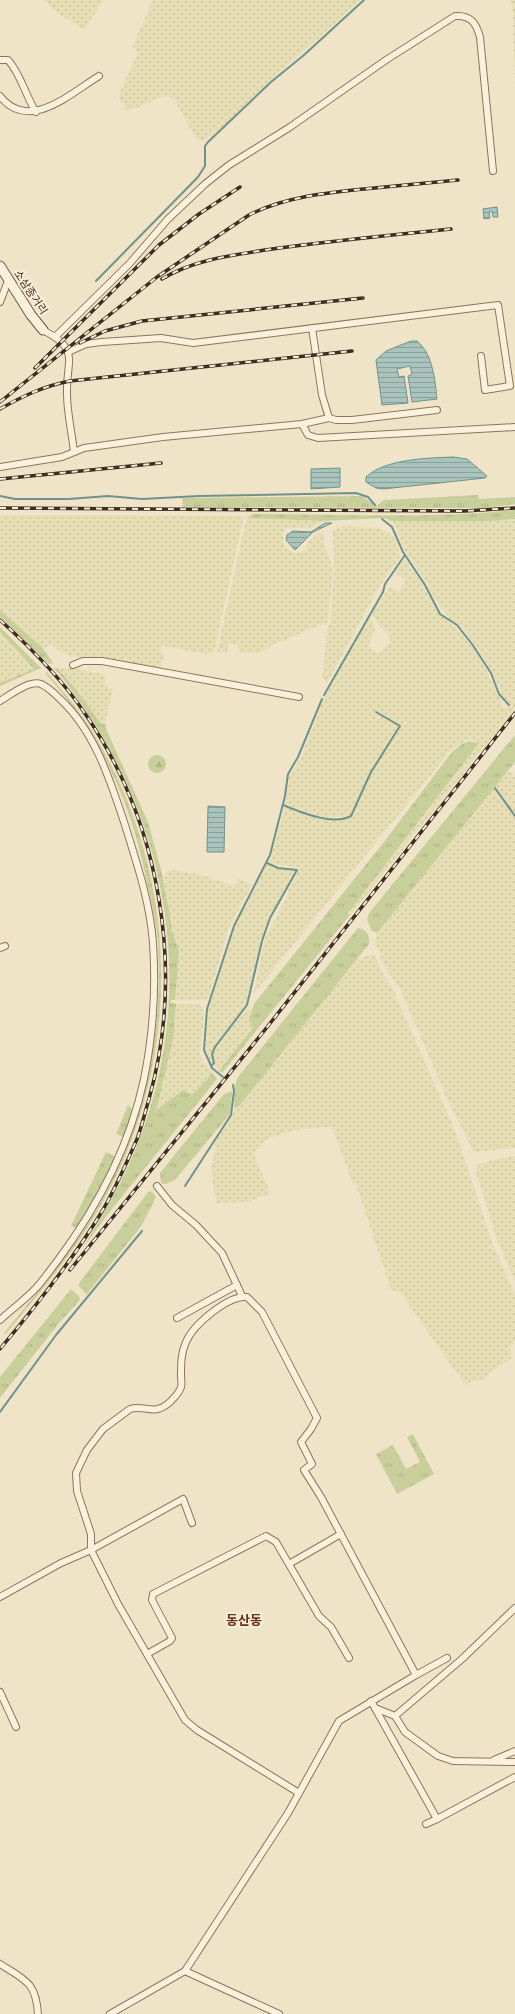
<svg xmlns="http://www.w3.org/2000/svg" width="515" height="2014" font-family="'Source Serif 4','Noto Sans KR',serif">
<defs>
<pattern id="farmland-dots" width="8" height="8" patternUnits="userSpaceOnUse"><rect width="8" height="8" fill="#e6deb5"/><path d="M2 2h.1M6 6h.1" fill="none" stroke="#c6bf9b" stroke-width="1.8" stroke-linecap="round"/></pattern>
<pattern id="grass-tufts" width="24" height="20" patternUnits="userSpaceOnUse"><rect width="24" height="20" fill="#c9cf9b"/><path d="M3 7l-1-3M5 7V3M7 7l1-3M15 17l-1-3M17 17v-4M19 17l1-3" fill="none" stroke="#aeb285"/></pattern>
<pattern id="forest-firs" width="22" height="20" patternUnits="userSpaceOnUse"><rect width="22" height="20" fill="#c9cf9b"/><path d="M5 1l3.5 6h-7zM16 11l3.5 6h-7z" fill="#aeb285"/></pattern>
<pattern id="water-rules" width="6" height="5" patternUnits="userSpaceOnUse"><rect width="6" height="5" fill="#a9c4bc"/><path d="M0 2.5h6" fill="none" stroke="#8ba098"/></pattern>
</defs>
<rect width="100%" height="100%" fill="#f0e4c8"/>
<g fill="url(#farmland-dots)">
<polygon points="44,0 104,0 84,30 55,11"/>
<polygon points="153,0 361,0 270,81 223,126 204,141 200,141 196,138 175,101 167,95 127,111 119,99 120,92 138,52 133,46"/>
<polygon points="510,0 515,0 515,87 513,9"/>
<polygon points="0,515 244,516 214,652 211,654 207,654 162,646 161,653 164,654 160,670 103,659 82,658 62,653 53,645 43,648 0,610"/>
<polygon points="250,518 323,521 311,528 286,528 283,533 283,541 286,548 296,554 305,550 309,541 324,530 325,549 329,555 333,571 328,622 270,646 260,653 239,653 238,645 229,644 228,654 217,652 246,519"/>
<polygon points="515,519 515,709 352,913 349,910 418,823 478,742 471,739 466,740 450,751 254,993 264,941 287,896 288,890 299,869 298,867 280,865 273,864 270,861 285,807 320,819 346,819 352,816 372,772 401,726 375,711 375,713 399,726 370,772 350,815 346,817 320,817 285,804 290,773 301,758 325,695 369,618 372,620 375,629 369,644 370,647 376,653 380,652 388,645 390,640 389,635 378,625 372,612 390,587 399,592 405,580 395,572 405,559 421,582 439,614 462,633 482,661 501,700 502,707 505,709 511,703 507,702 501,693 492,671 473,642 464,630 449,618 432,595 427,583 405,551 393,521 488,521"/>
<polygon points="344,526 379,528 387,532 393,536 397,543 400,557 380,586 327,683 322,678 328,625 330,625 334,572 333,530"/>
<polygon points="0,632 34,669 0,683"/>
<polygon points="57,668 73,668 106,675 105,685 113,689 105,723 102,725 75,688"/>
<polygon points="509,770 515,778 515,814 495,786"/>
<polygon points="494,788 515,818 515,1148 474,1152 450,1105 401,991 383,964 375,941 377,933"/>
<polygon points="267,864 277,868 296,870 270,918 262,942 247,1005 214,1047 211,1054 213,1063 211,1065 206,1049 208,1009 235,926"/>
<polygon points="174,870 208,876 215,880 223,881 229,885 233,886 239,879 252,885 228,930 209,997 205,1000 175,1000 179,950 172,932 170,915 163,877 168,871"/>
<polygon points="374,954 383,974 391,985 456,1133 493,1245 515,1295 515,1342 509,1348 513,1357 479,1381 472,1381 465,1385 400,1292 391,1290 356,1184 353,1184 332,1127 300,1129 269,1138 258,1147 254,1155 270,1193 249,1202 217,1203 213,1183 211,1167 216,1146 214,1144 236,1108 356,960"/>
<polygon points="176,1004 198,1004 202,1006 204,1017 201,1044 202,1049 199,1052 204,1064 208,1066 213,1073 192,1096 156,1111 173,1040"/>
<polygon points="247,1008 251,1011 250,1025 252,1029 219,1071 213,1065 215,1062 213,1054 216,1047"/>
<polygon points="515,1156 515,1281 497,1240 475,1169 479,1164 494,1160"/>
</g>
<g fill="url(#grass-tufts)">
<polygon points="478,495 479,499 515,497 515,504 484,508 436,508 183,507 182,498 362,496 376,506 384,500"/>
<path d="M 515,510 L 515,519 L 488,521 L 391,521 L 385,518 L 323,521 L 250,518 L 246,519 L 253,514 C 340,514 428,519 515,510 Z"/>
<polygon points="0,610 43,648 53,663 49,664 0,617"/>
<polygon points="0,627 41,668 0,686 0,683 34,669 0,632"/>
<path d="M 54,668 L 57,668 L 75,688 L 102,725 L 105,723 L 107,731 L 148,822 L 161,869 L 170,915 L 172,932 L 179,950 L 175,1000 L 171,1000 L 171,1003 L 176,1004 L 173,1040 L 156,1111 L 183,1090 L 192,1095 L 213,1073 L 217,1079 L 112,1209 L 81,1250 C 105,1213 126,1176 141,1135 C 201,975 163,798 54,668 Z"/>
<path d="M 46,671 C 60,688 75,705 87,723 C 181,869 186,1057 100,1207 C 74,1253 39,1293 6,1334 L 4,1333 C 43,1285 83,1240 110,1184 C 147,1109 163,1027 158,943 C 156,921 151,900 146,878 C 130,799 100,735 46,674 Z"/>
<polygon points="515,735 515,762 377,933 371,930 367,919 369,913"/>
<polygon points="469,741 479,743 348,913 350,915 222,1073 219,1071 252,1029 249,1019 254,1004 384,842 452,752 462,744"/>
<path d="M 358,928 C 367,929 370,936 369,944 L 240,1105 L 236,1108 L 234,1107 L 235,1085 L 238,1077 Z"/>
<polygon points="232,1091 230,1114 175,1180 166,1184 161,1183 160,1173 224,1094"/>
<polygon points="128,1105 133,1110 124,1137 116,1134"/>
<polygon points="106,1152 114,1156 113,1162 95,1199 77,1228 71,1226"/>
<polygon points="152,1191 156,1197 142,1225 87,1294 85,1293 79,1286 80,1282 148,1192"/>
<polygon points="71,1289 79,1296 80,1300 59,1323 0,1398 0,1377"/>
<polygon points="413,1434 434,1474 397,1494 376,1454 393,1445 406,1469 420,1462 407,1437"/>
</g>
<circle fill="url(#forest-firs)" cx="157" cy="764" r="9"/>
<g fill="url(#water-rules)" stroke="#6f938a">
<polygon points="497,207 498,217 493,217 492,211 489,212 490,218 484,219 483,209"/>
<path d="M 411,341 L 417,341 C 433,354 435,380 437,399 L 412,402 L 408,376 L 412,374 L 410,366 L 397,369 L 399,377 L 404,376 L 408,403 L 382,405 L 376,360 L 386,351 Z"/>
<path d="M 453,457 L 467,459 L 487,476 L 485,478 L 383,489 L 376,488 L 366,482 L 366,477 C 385,459 427,458 453,457 Z"/>
<polygon points="340,468 340,487 311,489 311,469"/>
<polygon points="325,523 332,523 313,532 295,550 286,540 287,535 293,531 311,532"/>
<polygon points="208,806 225,807 224,852 207,852"/>
</g>
<g fill="none" stroke-linecap="round" stroke-linejoin="round">
<g stroke="#6f938a" stroke-width="2">
<polyline points="96,281 198,177 205,166 205,146 208,142 271,82 304,55 364,0"/>
<polyline points="0,496 15,499 69,499 108,496 142,499 199,496 356,493 368,497 375,505"/>
<polyline points="382,519 392,527 403,552 425,585 440,614 457,625 472,644 491,673 499,694 509,705"/>
<polyline points="324,695 383,592 385,584 405,555"/>
<polyline points="495,788 515,816"/>
<path d="M 283,805 C 301,812 332,826 351,816 L 371,772 L 400,726 L 376,712"/>
<polyline points="211,1066 214,1063 212,1054 215,1047 247,1005 262,941 270,918 297,870 278,868 267,863"/>
<polyline points="223,1077 212,1068 204,1050 207,1009 234,926 270,855 285,796 288,774 298,757 322,699"/>
<polyline points="185,1186 231,1115 234,1091 233,1085"/>
<polyline points="0,1412 56,1335 142,1231"/>
</g>
<defs>
<g id="street">
<path d="M 0,60 L 8,60 C 21,74 25,95 36,112"/>
<path d="M 0,96 C 29,133 71,93 99,76"/>
<polyline points="0,302 8,281"/>
<polyline points="312,328 322,395 329,418"/>
<path d="M 43,330 C 81,350 66,359 67,394 C 67,413 72,433 74,452"/>
<path d="M 56,336 L 130,263 L 168,219 L 205,184 L 229,165 L 290,127 L 386,60 L 455,16 C 471,15 476,23 480,37 L 493,171"/>
<polyline points="68,352 86,344 102,342 161,338 193,343 498,305 510,386 485,390 481,356"/>
<polyline points="302,424 308,435 318,438 515,427"/>
<polyline points="0,467 62,457 84,448 163,437 302,424 329,418 336,420 352,420 437,410"/>
<polyline points="73,665 83,661 102,661 299,697"/>
<path d="M 0,701 C 10,695 29,680 41,684 C 48,687 54,693 59,698 C 95,731 110,780 125,825 C 137,864 150,902 153,943 C 156,988 153,1035 144,1079 C 130,1145 98,1206 58,1260 C 51,1269 44,1279 37,1287 C 26,1299 12,1309 0,1320"/>
<polyline points="0,948 5,946"/>
<polyline points="157,1186 172,1205 196,1225 222,1253 242,1296"/>
<polyline points="177,1318 237,1285"/>
<polyline points="289,1564 341,1534"/>
<polyline points="0,1597 61,1563 91,1550 183,1499 192,1523"/>
<polyline points="147,1654 170,1641 172,1638 152,1600 153,1594 266,1536 276,1542 319,1616 331,1627 349,1658"/>
<polyline points="416,1675 447,1658"/>
<polyline points="0,1692 16,1727"/>
<polyline points="371,1701 437,1819 515,1777"/>
<polyline points="375,1708 395,1716 462,1659 515,1608"/>
<polyline points="395,1716 405,1732 438,1756 453,1761 515,1762"/>
<polyline points="494,1760 515,1751"/>
<polyline points="426,1824 437,1819"/>
<path d="M 0,1964 C 25,1980 36,1982 38,2014"/>
<polyline points="185,1971 279,2014"/>
<path d="M 110,2014 L 185,1971 L 288,1813 L 339,1721 L 416,1675 L 321,1497 L 304,1470 L 312,1464 L 301,1442 L 311,1429 L 317,1418 L 262,1312 L 247,1297 C 228,1295 193,1325 186,1342 C 181,1353 181,1364 181,1375 C 181,1379 182,1384 181,1387 C 180,1391 173,1399 170,1402 C 153,1417 145,1404 130,1409 L 103,1429 L 87,1450 L 76,1473 L 77,1491 L 91,1534 L 91,1550 L 118,1604 L 185,1720 L 197,1730 L 299,1793"/>
</g>
<polyline id="secondary" points="0,266 31,315 43,330"/>
</defs>
<use href="#street" stroke="#8d765c" stroke-width="8"/>
<use href="#secondary" stroke="#6f573f" stroke-width="11"/>
<use href="#street" stroke="#faf1dc" stroke-width="6"/>
<use href="#secondary" stroke="#faf1dc" stroke-width="9"/>
<defs>
<g id="rail">
<path d="M 162,279 C 195,259 234,255 272,249 C 331,241 391,235 451,229"/>
<polyline points="80,343 105,331 142,321 363,298"/>
<polyline points="35,368 159,245 199,214 240,187"/>
<path d="M 0,402 L 157,277 L 249,215 C 285,197 325,193 364,189 C 396,186 427,183 458,180"/>
<path d="M 0,409 C 23,396 44,386 70,381 L 352,351"/>
<polyline points="0,479 161,463"/>
<polyline points="0,508 464,511 515,508"/>
<path d="M 0,620 C 31,648 63,680 86,715 C 161,825 185,971 149,1099 C 145,1112 142,1126 137,1139 C 126,1164 115,1190 101,1213 C 72,1261 36,1306 0,1349"/>
<polyline points="70,1270 264,1031 515,713"/>
</g>
</defs>
<use href="#rail" stroke="#3d2e20" stroke-width="3.5"/>
<use href="#rail" stroke="#f7eed8" stroke-width="2" stroke-dasharray="6" stroke-linecap="butt"/>
</g>
<g text-anchor="middle" stroke-width="4" stroke-linejoin="round" paint-order="stroke">
<g font-size="11" fill="#3d2e20" stroke="#f7eed8">
<text transform="translate(31 292) rotate(56)" y="4">소삼종거리</text>
</g>
<g font-size="13" font-weight="bold" fill="#6b2e1e" stroke="#f7eed8">
<text x="244" y="1625">동산동</text>
</g>
</g>
</svg>
